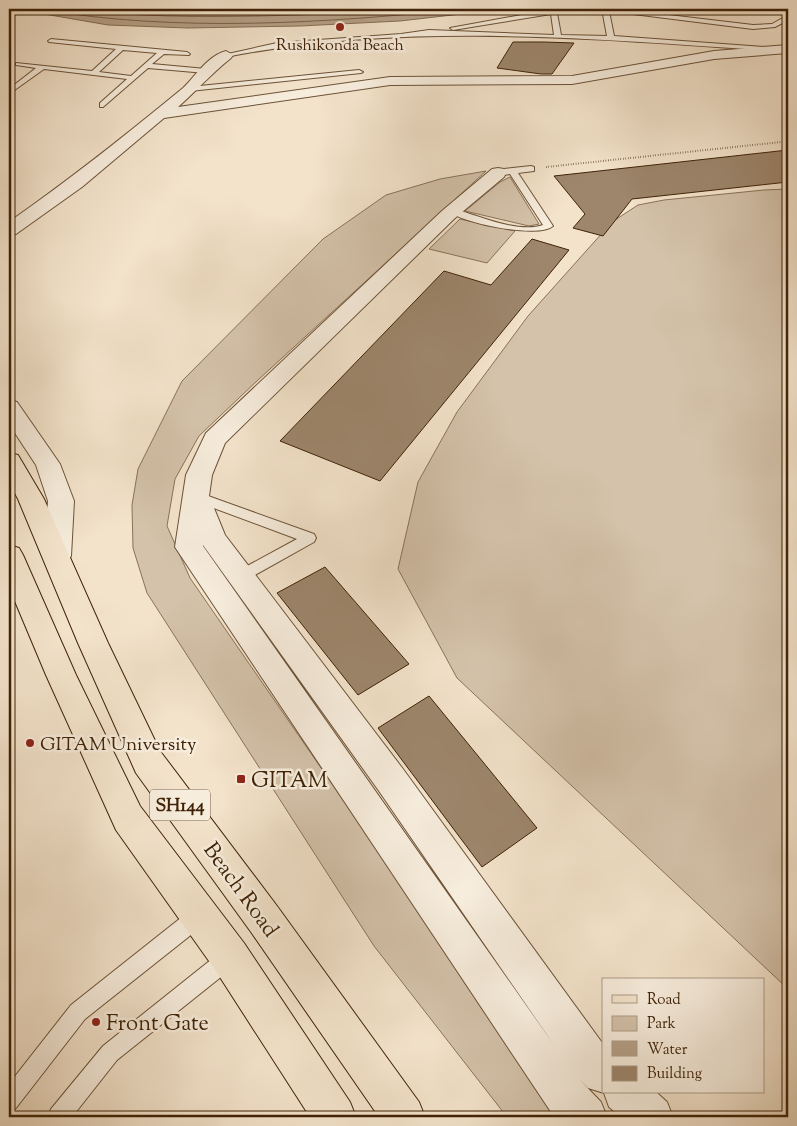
<svg xmlns="http://www.w3.org/2000/svg" width="797" height="1126" font-family="'Sorts Mill Goudy',serif">
<rect width="100%" height="100%" fill="#f3e3cb"/>
<filter id="stains"><feTurbulence type="fractalNoise" baseFrequency=".004" numOctaves="4"/><feColorMatrix values="0 0 0 0 .2 0 0 0 0 .09 0 0 0 0 .02 0 0 0 .5 -.17"/></filter>
<radialGradient id="worn" r=".72"><stop offset=".6" stop-color="#630" stop-opacity="0"/><stop offset="1" stop-color="#630" stop-opacity=".3"/></radialGradient>
<g fill="#d4c2aa" stroke="#8a7258">
<polygon points="486,171 258,380 199,436 175,479 167,526 190,578 562,1117 507,1117 374,946 147,593 133,548 132,505 138,469 182,381 323,239 386,195 440,179"/>
<polygon points="510,177 539,224 529,226 465,211 500,182"/>
<polygon points="788,189 788,989 457,678 398,569 418,482 457,412 528,316 612,222 638,205 664,200 764,190"/>
<polygon points="460,219 515,231 487,263 429,249"/>
</g>
<polygon fill="#b6a188" stroke="#866e54" points="15,9 505,9 400,21 300,26 188,28 108,25"/>
<g fill="none" stroke-linecap="round" stroke-linejoin="round">
<g stroke="#7a6247" stroke-width="1">
<path d="M 40,9 C 175,33 327,23 463,9"/>
<path d="M 75,9 C 136,17 196,17 258,16 C 307,15 357,13 406,9"/>
<polyline points="168,9 231,9"/>
</g>
</g>
<g fill="#9d866c" stroke="#3f2206">
<polygon points="513,42 544,42 574,43 552,74 541,74 497,68"/>
<polygon points="788,150 788,182 632,199 603,236 573,228 585,214 554,176"/>
<polygon points="532,239 569,250 380,481 280,441 444,271 491,285"/>
<polygon points="325,567 409,664 358,695 277,593"/>
<polygon points="429,696 537,828 482,867 378,728"/>
</g>
<g fill="none" stroke-linecap="round" stroke-linejoin="round">
<defs>
<g id="service">
<path d="M 554,9 L 575,9 L 557,13 L 561,35 L 607,36 L 602,9 L 618,9 L 753,25 L 772,24 L 788,15 L 788,20 L 775,27 L 753,29 L 609,11 L 614,36 L 779,48 L 779,50 L 777,51 C 594,39 407,21 226,57 L 223,55 L 277,43 L 401,34 L 429,30 L 554,35 L 551,14 L 453,30 L 450,28 Z"/>
<path d="M 51,39 L 187,52 L 190,54 L 189,55 L 164,54 L 152,64 L 206,69 L 210,71 L 206,73 L 148,68 L 103,107 L 100,107 L 100,103 L 127,79 L 44,69 L 9,94 L 9,89 L 36,68 L 16,65 L 16,63 L 92,71 L 116,49 L 49,42 L 48,41 ZM 123,50 L 157,53 L 131,76 L 99,72 Z"/>
<polygon points="359,70 363,72 361,73 190,91 186,89 190,87"/>
<path d="M 531,166 L 534,167 L 534,171 L 518,173 L 553,226 C 538,239 462,223 448,211 L 452,208 C 476,215 519,234 543,225 L 510,174 L 504,175 L 500,172 L 504,169 Z"/>
<polygon points="197,492 314,534 316,538 314,542 246,580 241,581 236,580 234,576 236,572 297,539 192,500 191,497 192,494"/>
<polygon points="199,907 206,909 208,916 206,923 85,1019 16,1108 9,1111 9,1084 71,1005 192,909"/>
<polygon points="229,948 236,951 239,958 236,965 117,1060 72,1117 48,1117 51,1109 103,1046 222,951"/>
</g>
<g id="tertiary">
<path d="M 788,45 L 788,53 L 714,59 L 572,84 L 390,85 L 164,118 L 82,187 L 16,234 L 9,235 L 9,222 C 69,180 126,135 183,88 C 196,76 207,56 226,51 L 233,55 L 231,58 C 212,73 196,91 178,107 L 390,77 L 572,76 L 714,51 Z"/>
<path d="M 498,168 L 504,169 L 506,173 L 504,177 L 455,218 L 225,443 L 212,475 L 209,496 L 225,535 L 403,769 L 603,1044 L 603,1092 L 656,1092 L 667,1102 L 673,1117 L 621,1117 L 609,1107 L 604,1093 L 588,1088 L 578,1078 L 601,1102 L 607,1117 L 556,1117 L 553,1115 L 175,547 L 186,475 L 206,433 L 443,210 L 492,169 ZM 203,545 L 379,791 L 554,1045 L 203,546 Z"/>
<polygon points="9,400 17,402 60,464 74,501 71,556 67,563 57,566 47,563 43,556 48,501 36,465 9,424"/>
</g>
<g id="primary">
<polygon points="9,453 18,455 44,499 108,643 160,751 277,906 419,1102 425,1117 379,1117 251,932 136,773 78,643 18,499 9,482"/>
<polygon points="9,545 19,548 23,555 76,675 140,806 244,943 350,1102 356,1117 310,1117 216,971 116,830 46,675 9,587"/>
</g>
</defs>
<use href="#service" stroke="#6c5237" stroke-width="2"/>
<use href="#tertiary" stroke="#6c5237" stroke-width="2"/>
<use href="#primary" stroke="#3f2206" stroke-width="2"/>
<polyline stroke="#3f2206" stroke-width="2" stroke-dasharray="0.5 2" stroke-linecap="butt" points="546,167 781,142"/>
<use href="#service" fill="#f7eddd" fill-rule="evenodd"/>
<use href="#tertiary" fill="#f7eddd" fill-rule="evenodd"/>
<use href="#primary" fill="#f3e3cb" fill-rule="evenodd"/>
</g>
<g fill="#8f2418" stroke="#f7eddd" stroke-width="2">
<circle cx="340" cy="27" r="5"/>
<circle cx="30" cy="743" r="5"/>
<rect x="236" y="774" width="10" height="10" rx="2.5"/>
<circle cx="96" cy="1022" r="5"/>
</g>
<g text-anchor="middle" stroke-width="5" stroke-linejoin="round" paint-order="stroke">
<g font-size="16" fill="#3f2206" stroke="#f7eddd">
<text x="340" y="50">Rushikonda Beach</text>
</g>
<rect fill="#f7eddd" stroke="#765f46" stroke-width="1" x="150" y="789.5" width="60" height="31" rx="4"/>
<g font-size="18" font-weight="bold" fill="#3f2206">
<text x="180" y="811">SH144</text>
</g>
<g font-size="19" fill="#3f2206" stroke="#f7eddd" text-anchor="start">
<text x="40" y="750">GITAM University</text>
</g>
<g font-size="22" fill="#3f2206" stroke="#f7eddd" text-anchor="start">
<text x="251" y="787">GITAM</text>
<text x="106" y="1030">Front Gate</text>
</g>
<g font-size="22" fill="#3f2206" stroke="#f7eddd">
<text transform="translate(242 889) rotate(54)" y="8">Beach Road</text>
</g>
</g>
<rect width="797" height="1126" fill="none" stroke="#f3e3cb" stroke-width="30"/>
<rect x="10" y="10" width="777" height="1106" fill="none" stroke="#3f2206" stroke-width="2.5"/>
<rect x="15" y="15" width="767" height="1096" fill="none" stroke="#3f2206"/>
<rect x="602" y="978" width="162" height="115" fill="#f7eddd" stroke="#ad9c87"/>
<rect x="612" y="995" width="25" height="8" fill="#f3e3cb" stroke="#ad9c87"/>
<text x="647" y="1004" font-size="15" fill="#3f2206">Road</text>
<rect x="612" y="1016" width="25" height="15" fill="#d4c2aa" stroke="#ad9c87"/>
<text x="647" y="1028" font-size="15" fill="#3f2206">Park</text>
<rect x="612" y="1041" width="25" height="15" fill="#b6a188" stroke="#ad9c87"/>
<text x="647" y="1054" font-size="15" fill="#3f2206">Water</text>
<rect x="612" y="1066" width="25" height="15" fill="#9d866c" stroke="#ad9c87"/>
<text x="647" y="1078" font-size="15" fill="#3f2206">Building</text>
<rect width="100%" height="100%" filter="url(#stains)"/>
<rect width="100%" height="100%" fill="url(#worn)"/>
</svg>
